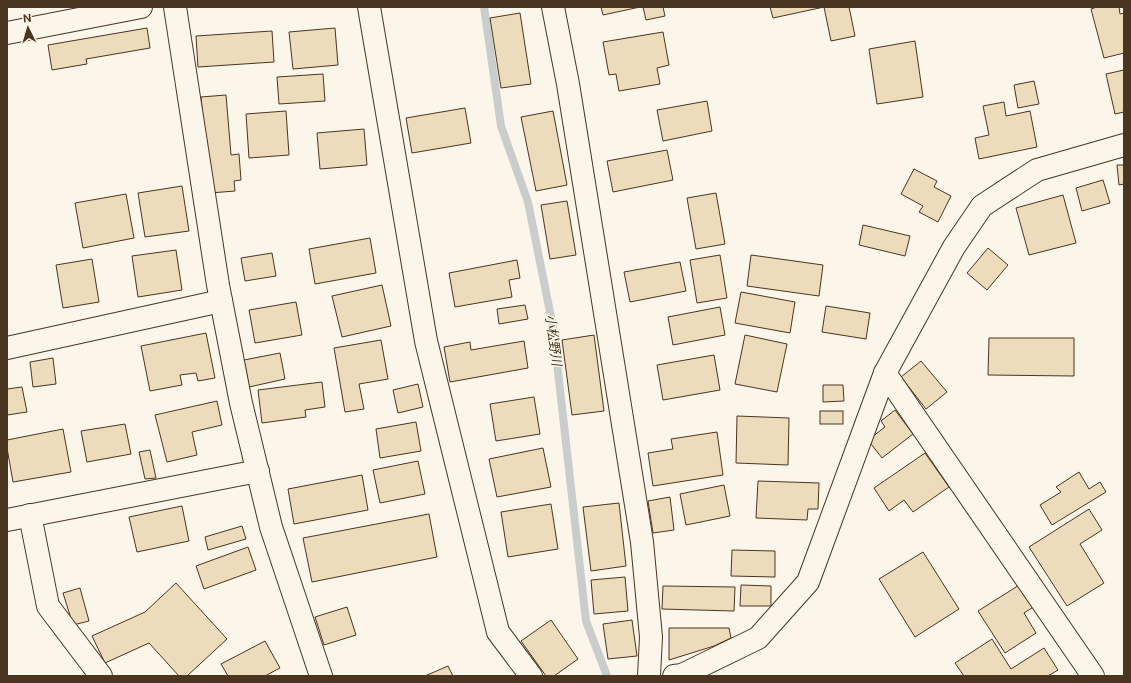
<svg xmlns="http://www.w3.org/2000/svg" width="1131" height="683" font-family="'Public Sans','Noto Sans JP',sans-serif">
<rect width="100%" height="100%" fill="#fbf6e9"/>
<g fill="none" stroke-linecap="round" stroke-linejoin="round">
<polyline stroke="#c9cecd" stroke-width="8" points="484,7 501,126 528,202 553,327 586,621 607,676"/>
</g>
<g fill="#ecdcbc" stroke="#4a3520">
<polygon points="601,7 640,7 603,15"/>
<polygon points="643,7 663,7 665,16 646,20"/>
<polygon points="770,7 849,7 855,36 831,41 824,7 773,18"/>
<polygon points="1097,7 1119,7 1120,14 1124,13 1124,53 1104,58 1091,9"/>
<polygon points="520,13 531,84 501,88 490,18"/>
<polygon points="147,28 150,48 86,59 87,64 52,70 48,45"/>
<polygon points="335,28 338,65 293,69 289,32"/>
<polygon points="272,31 274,62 198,67 196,36"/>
<polygon points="663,32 669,65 657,68 660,84 619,91 616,74 609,75 603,42"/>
<polygon points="915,41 923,97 877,104 869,49"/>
<polygon points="1124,70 1124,112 1115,114 1106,74"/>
<polygon points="323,74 325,101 279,104 277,77"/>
<polygon points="1034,81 1039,104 1018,108 1014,85"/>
<polygon points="226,95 231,155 239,154 241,180 234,181 235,191 210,193 201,97"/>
<polygon points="707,101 712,131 663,141 657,110"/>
<polygon points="1004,102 1006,116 1030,111 1037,147 979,159 975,138 989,135 983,106"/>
<polygon points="465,108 471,143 412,153 406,118"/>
<polygon points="286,111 289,155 249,158 246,114"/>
<polygon points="553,111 567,185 536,191 521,117"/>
<polygon points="364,129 367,165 320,169 317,133"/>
<polygon points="667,150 673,180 613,192 607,161"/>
<polygon points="1117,165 1124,165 1124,184 1119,185"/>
<polygon points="914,169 937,181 934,187 951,196 938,222 919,212 923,206 901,194"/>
<polygon points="1103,180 1110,203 1082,211 1076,188"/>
<polygon points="182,186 189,231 145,237 138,193"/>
<polygon points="716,193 725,244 696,249 687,198"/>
<polygon points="126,194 134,238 83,248 75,203"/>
<polygon points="1063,195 1076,243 1029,255 1016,208"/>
<polygon points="567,201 576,255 550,259 541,205"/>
<polygon points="863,225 910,236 905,256 859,245"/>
<polygon points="370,238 376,273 315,284 309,249"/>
<polygon points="988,248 1008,265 987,290 967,273"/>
<polygon points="176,250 182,290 138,297 132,256"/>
<polygon points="272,253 276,276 245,281 241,258"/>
<polygon points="720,255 727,298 697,303 690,260"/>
<polygon points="751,255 823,265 819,296 747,286"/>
<polygon points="92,259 99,302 63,308 56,265"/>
<polygon points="517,260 520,278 509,280 512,297 455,307 449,273"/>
<polygon points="680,262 686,291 630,302 624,272"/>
<polygon points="382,285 391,326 342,337 332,296"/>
<polygon points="741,292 795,302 790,333 735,323"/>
<polygon points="296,302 302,335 255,343 249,310"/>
<polygon points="525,305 528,319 499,324 497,309"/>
<polygon points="826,306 870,313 866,339 822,332"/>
<polygon points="720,307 725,335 673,345 668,317"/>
<polygon points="206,333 215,378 198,381 196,373 180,375 182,385 150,391 141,346"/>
<polygon points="594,335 604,411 572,415 562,340"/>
<polygon points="745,335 787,344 777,392 735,384"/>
<polygon points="989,338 1074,338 1074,376 988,375"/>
<polygon points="381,340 388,379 359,384 364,409 345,412 334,348"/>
<polygon points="524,341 528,368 450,382 444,347 470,342 471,350"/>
<polygon points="280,353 285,379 249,387 244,360"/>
<polygon points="714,355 720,390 663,400 657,365"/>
<polygon points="53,358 56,384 33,387 30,362"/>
<polygon points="921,361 947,392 926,409 901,377"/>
<polygon points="322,382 325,407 305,410 306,417 262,423 258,390"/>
<polygon points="418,384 423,407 398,413 393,390"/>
<polygon points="823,385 843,385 844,401 823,402"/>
<polygon points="22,387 27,412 7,415 7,389"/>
<polygon points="534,397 540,434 496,441 490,404"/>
<polygon points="217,401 222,425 192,432 197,455 167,462 155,415"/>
<polygon points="895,410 913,434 882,458 868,440 885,427 881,421"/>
<rect x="820" y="411" width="23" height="13"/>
<polygon points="737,416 789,418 788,465 736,463"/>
<polygon points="416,422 421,451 380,458 376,429"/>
<polygon points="125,424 131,454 87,462 81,431"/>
<polygon points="63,429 71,472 13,482 7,448 7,440"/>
<polygon points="717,432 723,475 653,486 648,453 673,449 671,439"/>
<polygon points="543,448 551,487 497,497 489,459"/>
<polygon points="150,450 156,478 145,479 139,452"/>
<polygon points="925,453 949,487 913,512 904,500 889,511 874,488"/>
<polygon points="418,461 425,494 380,503 373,470"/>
<polygon points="1079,472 1089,489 1100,482 1106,492 1052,525 1040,505 1061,492 1056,487"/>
<polygon points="362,475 368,510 294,524 288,489"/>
<polygon points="758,481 819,483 818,509 808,509 807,520 756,518"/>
<polygon points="724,485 730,516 686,525 680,494"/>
<polygon points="670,497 674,530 653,533 648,501"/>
<polygon points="619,503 626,566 591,571 583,507"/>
<polygon points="551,504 558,549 508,557 501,512"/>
<polygon points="182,506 189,541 137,552 129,517"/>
<polygon points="1089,509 1102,530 1080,544 1104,583 1067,606 1029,547"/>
<polygon points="429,514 437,557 312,582 303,538"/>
<polygon points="242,526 246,539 208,550 205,537"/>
<polygon points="248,547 256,570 204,589 196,566"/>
<polygon points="732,550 775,551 775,577 731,576"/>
<polygon points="923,552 959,609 915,637 879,579"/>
<polygon points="625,577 628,611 594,614 591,580"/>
<polygon points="1024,582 1038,604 1024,613 1036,633 1005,653 978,611"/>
<polygon points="176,583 227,639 187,676 179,676 149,643 105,663 92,636 145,612"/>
<polygon points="741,585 771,586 771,606 740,606"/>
<polygon points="663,586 735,587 734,611 662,609"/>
<polygon points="80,588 89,621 73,625 63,593"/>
<polygon points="347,607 356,635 324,645 315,617"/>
<polygon points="551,620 578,659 554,676 546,676 521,641"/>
<polygon points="632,620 637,656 608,659 603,624"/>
<polygon points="669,628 729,628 731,638 714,646 669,660"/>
<polygon points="992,639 1011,669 1044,648 1058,670 1048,676 964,676 955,663"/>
<polygon points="265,641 280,668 265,676 228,676 221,664"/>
<polygon points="448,666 453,676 425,676"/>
</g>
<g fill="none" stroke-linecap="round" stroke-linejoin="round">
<defs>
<g id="minor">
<polyline points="175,7 218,285 241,403 271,527 321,676"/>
<polyline points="369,7 426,341 498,632 531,676"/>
<polyline points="553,7 568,84 642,542 651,637 649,676"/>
<polyline points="7,33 141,7"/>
<polyline points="7,348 221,301"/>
<polyline points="885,373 1093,676"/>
<polyline points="30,515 48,606 101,676"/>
<polyline points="7,520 258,471"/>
<polyline points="674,676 682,675 758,638 808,582 885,373 954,247 982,206 1037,170 1124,145"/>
</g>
</defs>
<use href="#minor" stroke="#4a3520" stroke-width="24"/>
<use href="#minor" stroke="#fbf6e9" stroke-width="22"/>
</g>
<g text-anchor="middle" stroke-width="3" stroke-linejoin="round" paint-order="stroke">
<g font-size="13" font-style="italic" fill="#4a3520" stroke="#fbf6e9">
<text transform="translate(554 340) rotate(82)" y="5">小松野川</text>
</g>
</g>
<rect width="1131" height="683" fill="none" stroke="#4a3520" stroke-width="16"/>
<g transform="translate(28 28) rotate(355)" stroke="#fbf6e9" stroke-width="3" paint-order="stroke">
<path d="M0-3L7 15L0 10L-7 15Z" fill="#4a3520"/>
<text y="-6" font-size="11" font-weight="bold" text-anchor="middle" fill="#4a3520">N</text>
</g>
</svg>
